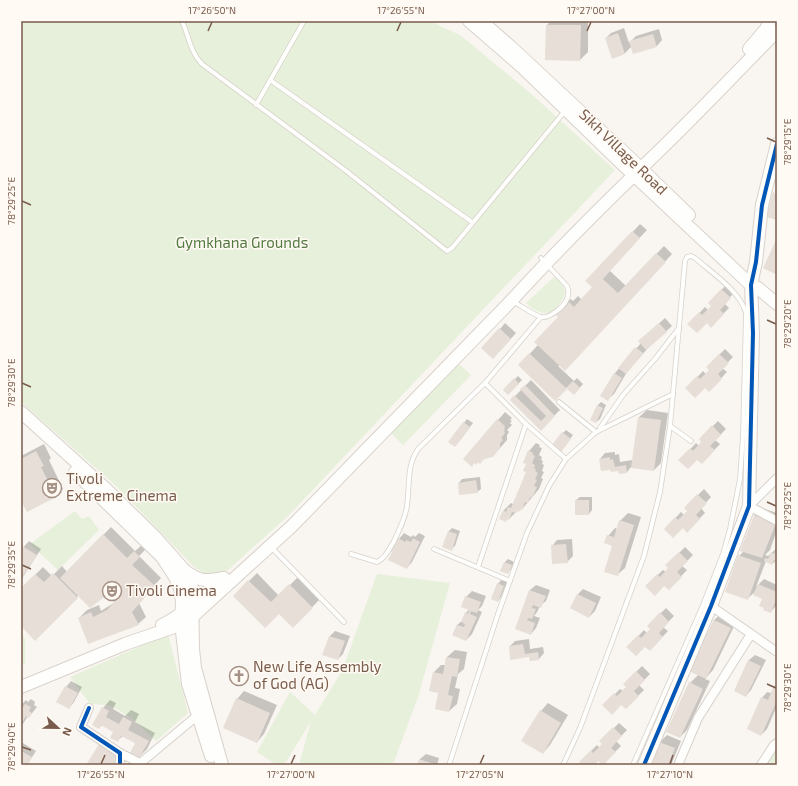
<svg xmlns="http://www.w3.org/2000/svg" width="798" height="786" font-family="'Exo 2',sans-serif">
<rect width="100%" height="100%" fill="#f9f5f0"/>
<g fill="#e7f0db">
<polygon points="21,21 429,21 460,35 528,91 615,170 289,515 228,570 207,575 194,567 116,486 21,402"/>
<path d="M 554,277 C 558,280 564,286 565,292 C 565,296 562,300 560,303 C 551,319 536,313 526,303 Z"/>
<polygon points="456,361 471,375 403,445 389,431"/>
<polygon points="75,511 82,519 89,516 99,530 58,570 30,544"/>
<polygon points="377,574 450,583 418,697 394,762 384,765 299,765 311,721 284,765 277,765 257,752 290,692 315,715 342,671"/>
<polygon points="21,634 25,639 25,663 21,667"/>
<polygon points="168,634 188,713 156,741 133,719 109,705 90,704 70,677"/>
<polygon points="777,746 777,765 765,765"/>
</g>
<g fill="#0003">
<polygon points="551,21 588,21 588,52 580,60 546,59 547,25"/>
<polygon points="624,28 629,43 636,36 659,29 662,40 657,46 632,46 625,53 612,57 606,38 611,33"/>
<polygon points="640,224 647,230 609,270 626,286 664,246 672,254 572,362 558,366 574,381 577,378 583,384 574,394 567,387 555,400 519,365 538,345 559,317 563,306 571,299 573,301 578,296 582,300 594,287 587,281"/>
<polygon points="727,284 735,292 724,303 729,308 711,326 707,322 689,324 705,307 708,310 712,306 709,303"/>
<polygon points="665,318 672,326 648,348 627,372 614,394 608,399 601,395 615,373 641,343 645,336"/>
<polygon points="505,323 516,333 499,352 500,329"/>
<polygon points="725,349 733,357 722,368 727,372 709,391 705,386 687,388 703,371 706,374 710,370 707,367"/>
<polygon points="518,376 522,380 508,394 504,390"/>
<polygon points="531,380 560,410 541,429 511,400"/>
<polygon points="601,402 606,405 600,419 596,422 597,406"/>
<polygon points="647,410 668,413 661,463 654,470 631,467 627,472 611,469 601,470 600,459 605,453 615,452 615,455 619,454 620,462 632,460 632,465 639,417"/>
<polygon points="505,412 512,418 510,420 512,421 510,423 512,425 507,430 509,432 507,435 507,440 500,448 492,456 478,461 464,459"/>
<polygon points="467,419 473,423 458,443 464,423"/>
<polygon points="718,421 726,429 715,440 720,444 702,463 697,458 680,460 696,443 699,446 703,442 700,439"/>
<polygon points="566,430 573,435 564,447 563,433"/>
<polygon points="536,443 540,445 539,447 542,448 539,455 542,457 541,460 543,461 542,464 544,465 542,471 544,472 541,478 543,479 539,489 529,501 522,509 518,510 509,519 507,519 506,520 503,511 511,503 513,504 514,502 527,472 529,451"/>
<polygon points="44,444 51,458 49,460 63,489 56,496 21,499 21,456"/>
<polygon points="480,477 481,489 477,492 459,483 462,479"/>
<polygon points="704,489 711,497 701,508 705,513 687,531 683,527 665,529 681,512 684,515 688,511 685,508"/>
<polygon points="580,497 592,497 592,510 589,514 576,500"/>
<polygon points="762,508 777,513 777,530 770,550 765,555 768,556 777,548 777,560 772,564 766,561 756,587 764,579 777,585 777,604 771,612 763,598 757,590 747,599 739,556 744,551 742,550 755,515"/>
<polygon points="628,513 641,517 625,568 617,575 614,545 608,536 615,528 618,529 620,521"/>
<polygon points="111,527 135,551 142,545 146,549 139,556 161,578 139,603 146,617 138,624 79,618 87,610 99,605 101,611 115,602 106,595 79,595 35,639 21,625 21,589 43,567 52,576 62,566 67,572"/>
<polygon points="452,528 460,531 455,546 451,549 448,532"/>
<polygon points="404,533 411,537 413,535 415,537 419,533 425,536 412,562 407,568 393,552 393,546"/>
<polygon points="572,539 573,556 567,562 552,546 557,540"/>
<polygon points="29,541 41,549 21,580 21,550"/>
<polygon points="685,547 693,555 682,566 687,570 669,589 664,584 646,586 663,570 666,572 670,568 667,565"/>
<polygon points="508,559 514,562 511,569 508,573 504,563"/>
<polygon points="257,573 279,596 298,577 320,599 293,627 279,613 234,596"/>
<polygon points="501,580 507,582 501,597 498,601 498,584"/>
<polygon points="536,585 550,590 546,601 540,606 537,612 534,616 540,618 536,628 531,634 516,628 530,590"/>
<polygon points="583,589 601,597 595,611 589,617 571,608 578,594"/>
<polygon points="472,591 486,596 482,606 478,610 482,612 472,634 466,640 453,635 457,625 464,619 466,613 469,609 466,597"/>
<polygon points="666,608 674,616 663,627 668,631 650,650 645,645 628,647 644,630 647,633 651,629 648,626"/>
<polygon points="722,613 737,620 713,670 705,679 710,681 687,730 680,737 690,683 699,674 690,670 714,620"/>
<polygon points="335,631 350,636 343,654 338,659 323,654 330,636"/>
<polygon points="529,639 530,649 543,647 544,653 539,659 530,656 511,659 510,646 515,641"/>
<polygon points="455,650 467,652 464,669 458,674 455,688 460,689 457,704 449,711 439,692 434,672 441,665 445,665 447,657"/>
<polygon points="755,655 766,660 751,690 746,696 735,690 749,660"/>
<polygon points="642,666 650,674 639,685 644,690 626,708 621,704 604,705 620,689 623,691 627,687 624,684"/>
<polygon points="71,681 82,687 74,702 69,708 66,687"/>
<polygon points="777,684 777,706 767,729 761,735 762,698 767,692 771,693"/>
<polygon points="244,691 277,705 264,734 257,742 237,699"/>
<polygon points="31,699 35,702 34,705 37,707 29,717 28,716 21,727 21,705 26,700 28,702"/>
<polygon points="110,700 116,703 113,709 125,716 131,710 139,714 135,722 155,733 147,749 139,757 136,743 123,736 117,741 114,731 102,725 99,728 103,708"/>
<polygon points="548,703 568,715 550,745 543,753 541,711"/>
<polygon points="619,723 627,730 616,741 621,746 603,764 598,760 593,765 584,765 580,762 597,745 600,748 604,744 601,741"/>
<polygon points="667,735 681,741 671,765 650,765 660,742"/>
<polygon points="21,742 36,751 27,765 21,764"/>
<polygon points="426,754 439,758 437,765 418,765 420,759"/>
</g>
<g fill="#e6ded7">
<polygon points="546,25 581,25 580,61 545,60"/>
<polygon points="618,33 625,54 612,59 605,38"/>
<polygon points="653,34 657,47 633,54 629,41"/>
<polygon points="773,192 777,194 777,220 766,217"/>
<polygon points="632,231 640,238 603,279 618,293 656,253 666,262 565,371 534,342 558,317 555,314 563,306 565,308 569,302 574,307 592,287 585,281"/>
<polygon points="777,238 777,275 763,268"/>
<polygon points="721,289 731,298 720,310 724,314 711,328 707,323 697,333 687,324 699,312 702,315 711,306 708,303"/>
<polygon points="659,323 667,332 646,350 638,341"/>
<polygon points="499,328 511,339 493,359 481,348"/>
<polygon points="635,347 643,353 626,374 618,368"/>
<polygon points="529,353 567,389 555,401 518,365"/>
<polygon points="719,354 729,363 718,374 722,379 709,392 705,388 695,398 685,388 697,376 700,379 709,370 706,367"/>
<polygon points="614,373 622,378 608,401 600,396"/>
<polygon points="514,378 519,384 508,395 503,390"/>
<polygon points="573,381 580,388 574,395 566,388"/>
<polygon points="525,385 555,416 541,431 510,400 514,395 541,421 546,416 520,389"/>
<polygon points="597,405 603,408 596,423 590,420"/>
<polygon points="638,417 661,420 654,471 631,468"/>
<polygon points="497,419 505,426 504,428 505,429 504,431 505,433 501,438 503,440 500,443 500,448 493,457 484,459 480,464 478,462 476,465 474,463 472,467 463,459"/>
<polygon points="463,422 470,427 455,447 448,442"/>
<polygon points="712,425 721,435 710,446 715,450 702,464 697,460 688,469 678,460 690,448 693,451 701,442 699,439"/>
<polygon points="562,432 571,439 561,452 552,445"/>
<polygon points="528,450 533,453 533,455 535,456 532,463 535,465 534,468 536,469 535,471 538,473 535,479 537,480 534,486 537,487 532,498 530,497 528,503 525,502 522,510 520,509 519,512 517,511 516,513 512,512 509,520 507,519 506,522 499,519 503,510 506,512 508,507 511,508 526,472 523,471 526,464 523,463"/>
<polygon points="36,451 44,466 41,467 56,497 27,512 21,501 21,459"/>
<polygon points="610,457 610,460 613,459 615,467 626,465 627,473 619,474 618,471 611,472 610,470 601,471 599,459"/>
<polygon points="476,480 478,493 459,495 458,483"/>
<polygon points="697,494 707,503 696,515 700,519 687,533 683,528 673,538 664,529 675,517 678,520 687,511 684,508"/>
<rect x="575" y="500" width="14" height="15"/>
<polygon points="754,515 776,523 762,558 740,551"/>
<polygon points="619,520 634,525 618,576 604,572 612,546 604,543 607,535 614,537"/>
<polygon points="448,531 457,534 452,551 442,547"/>
<polygon points="103,534 127,558 134,551 140,557 132,565 155,586 132,612 139,625 88,644 78,618 91,612 93,617 107,610 114,602 106,596 90,608 60,578"/>
<polygon points="398,538 405,542 406,540 411,542 413,538 420,542 407,569 388,560 392,552 389,551 392,546 394,546"/>
<polygon points="566,544 568,563 552,564 551,545"/>
<polygon points="22,546 37,555 21,579 21,548"/>
<polygon points="777,547 777,561 774,560 772,565 764,561 765,558 768,559 771,552 774,554"/>
<polygon points="679,552 688,561 677,572 682,577 669,590 664,586 655,596 645,586 657,574 660,577 668,568 665,565"/>
<polygon points="738,555 761,563 748,600 725,592"/>
<polygon points="504,562 512,565 508,574 500,571"/>
<polygon points="53,573 78,598 35,641 21,626 21,588 35,574 44,582"/>
<polygon points="248,580 271,602 289,584 313,608 293,628 279,614 265,628 233,596"/>
<polygon points="497,583 504,586 498,602 491,599"/>
<polygon points="758,584 777,592 777,597 771,613 763,610 764,608 759,606 762,599 753,595"/>
<polygon points="529,590 546,596 541,608 533,605 532,608 536,609 532,619 528,618 527,620 535,623 531,635 515,629"/>
<polygon points="577,594 596,603 589,618 570,608"/>
<polygon points="465,596 481,602 477,613 471,611 470,614 477,617 466,641 452,635 457,625 464,627 465,624 461,622 465,612 468,614 469,610 461,607"/>
<polygon points="660,612 669,622 659,633 663,637 650,651 645,647 636,656 626,647 638,635 641,638 650,629 647,626"/>
<polygon points="714,620 731,628 706,679 689,671"/>
<polygon points="329,636 345,641 338,660 322,655"/>
<polygon points="523,644 525,654 538,652 539,660 530,661 529,657 510,660 509,646"/>
<polygon points="446,657 460,659 457,677 452,676 448,695 453,696 449,712 435,709 438,693 429,691 433,672 443,674"/>
<polygon points="748,660 761,666 746,697 734,691"/>
<polygon points="636,671 645,680 634,691 639,696 626,709 621,705 612,715 602,705 614,693 617,696 626,687 623,684"/>
<polygon points="689,682 703,689 680,738 666,732"/>
<polygon points="774,685 777,687 777,701 761,736 747,729 761,697 768,700"/>
<polygon points="65,686 78,693 69,709 56,702"/>
<polygon points="236,698 270,713 257,743 223,728"/>
<polygon points="25,704 31,707 29,711 32,713 29,718 26,716 21,725 21,706 23,707"/>
<polygon points="102,707 109,711 106,717 119,724 123,717 132,722 128,730 149,741 139,758 130,753 135,743 121,736 118,742 110,738 113,732 101,725 99,729 92,725"/>
<polygon points="540,710 561,723 543,754 521,741"/>
<polygon points="613,727 622,736 611,748 616,752 603,765 598,761 595,765 582,765 579,762 591,750 593,753 602,744 599,741"/>
<polygon points="659,742 675,748 668,765 649,765"/>
<polygon points="99,744 115,754 116,765 86,765"/>
<polygon points="21,751 32,757 27,765 21,765"/>
<polygon points="419,759 434,764 434,765 417,765"/>
</g>
<g fill="none" stroke-linecap="round" stroke-linejoin="round">
<defs>
<g id="lane">
<path d="M 182,21 C 189,36 190,52 202,64 L 345,170 L 447,251 L 452,248 L 565,111"/>
<polyline points="270,80 472,222"/>
<polyline points="256,105 304,21"/>
<path d="M 514,302 C 520,305 535,316 541,317 C 549,319 563,307 566,301 C 569,296 569,291 567,286 L 541,258"/>
<polyline points="485,383 526,424 566,459"/>
<polyline points="559,402 596,432"/>
<polyline points="670,426 691,441"/>
<polyline points="600,428 623,395 655,359 679,328"/>
<polyline points="272,548 344,622"/>
<polyline points="434,549 510,581"/>
<path d="M 351,554 L 377,562 C 385,558 388,551 393,543 C 399,531 405,519 407,506 C 410,486 406,467 418,449 L 485,383 L 541,317"/>
<polyline points="478,567 526,424"/>
<polyline points="449,765 498,614 527,533 549,486 566,459 596,432 673,394"/>
<path d="M 563,765 L 580,728 L 644,556 L 660,492 L 670,426 L 685,261 L 687,257 L 691,256 L 695,258 C 712,273 740,291 746,313 L 743,435 L 740,479 L 730,529 L 723,554 L 703,605 L 633,765"/>
</g>
<g id="street">
<polyline points="777,478 749,506 777,521"/>
<polyline points="711,606 777,652"/>
<polyline points="89,708 81,727 120,753 120,765"/>
<polyline points="120,753 140,763"/>
<polyline points="138,765 198,715"/>
<polyline points="678,765 698,718 751,634"/>
<polyline points="761,765 774,745 777,743"/>
</g>
<g id="secondary">
<polyline points="469,21 522,67 621,163 751,285 758,288 777,304"/>
<polyline points="483,21 488,27 511,47 630,158 689,215"/>
<polyline points="749,49 766,29 770,21"/>
<polyline points="21,412 106,489 156,538 185,571 192,588 193,649 195,668 222,765"/>
<polyline points="75,472 162,557 175,577 180,588 182,602 181,623 188,684 211,756"/>
<path d="M 185,571 C 201,582 204,581 223,578"/>
<path d="M 162,625 C 185,614 204,594 224,578"/>
<path d="M 21,687 L 125,644 L 174,627 L 192,617 L 292,526 L 512,300 C 560,247 610,198 662,148 C 701,110 739,70 777,31"/>
<polyline points="644,765 711,606 749,506 753,333 751,285 756,262 762,205 777,144"/>
</g>
</defs>
<use href="#lane" stroke="#d7d1cb" stroke-width="5.5"/>
<use href="#street" stroke="#d7d1cb" stroke-width="10"/>
<use href="#secondary" stroke="#d9d2cb" stroke-width="14"/>
<use href="#lane" stroke="#fefefd" stroke-width="4"/>
<use href="#street" stroke="#fefefd" stroke-width="8"/>
<use href="#secondary" stroke="#fefefd" stroke-width="12"/>
<defs>
<g id="cycleway">
<polyline points="89,708 81,727 120,753 120,765"/>
<polyline points="644,765 711,606 749,506 753,333 751,285 756,262 762,205 777,144"/>
</g>
</defs>
<use href="#cycleway" stroke="#fffaf3" stroke-width="6"/>
<use href="#cycleway" stroke="#0057b8" stroke-width="4"/>
</g>
<path fill="none" stroke="#7a5c4d" stroke-width="1.5" d="M 208,31 L 212,22M 397,31 L 401,22M 587,31 L 591,22M 767,138 L 776,142M 22,201 L 31,205M 767,320 L 776,324M 22,383 L 31,387M 767,502 L 776,506M 22,565 L 31,569M 767,684 L 776,688M 22,747 L 31,750M 101,764 L 105,755M 291,764 L 295,755M 480,764 L 484,755M 670,764 L 673,755"/>
<defs>
<symbol id="theatre-ring" viewBox="-11 -11 22 22"><circle r="9.5" fill="#fffaf3" stroke="#a69286" stroke-width="1.5"/><path d="M-5-5.5Q0-4 5-5.5V0Q5 5 0 6Q-5 5-5 0ZM-3.3-2.5H-1v1.5H-3.3ZM1-2.5H3.3v1.5H1ZM-2.8 1Q0 5.5 2.8 1Z" fill="#a69286"/></symbol>
<symbol id="church-ring" viewBox="-11 -11 22 22"><circle r="9.5" fill="#fffaf3" stroke="#a69286" stroke-width="1.5"/><path d="M-1.2-6h2.4v3.5h3.3v2.4h-3.3V6h-2.4V-.1h-3.3v-2.4h3.3Z" fill="#a69286"/></symbol>
</defs>
<g fill-rule="evenodd">
<use href="#theatre-ring" x="41" y="477" width="22" height="22"/>
<use href="#theatre-ring" x="101" y="580" width="22" height="22"/>
<use href="#church-ring" x="228" y="665" width="22" height="22"/>
</g>
<g text-anchor="middle" stroke-width="3" stroke-linejoin="round" paint-order="stroke">
<g font-size="15" fill="#7a5c4d" stroke="#fffaf3">
<text transform="translate(623 152) rotate(44)" y="5">Sikh Village Road</text>
</g>
<g font-size="15" fill="#537a41" stroke="#fffaf3">
<text x="242" y="248">Gymkhana Grounds</text>
</g>
<g font-size="15" fill="#7a5c4d" stroke="#fffaf3" text-anchor="start">
<text x="66" y="484">Tivoli<tspan x="66" dy="17">Extreme Cinema</tspan></text>
<text x="126" y="596">Tivoli Cinema</text>
<text x="253" y="672">New Life Assembly<tspan x="253" dy="17">of God (AG)</tspan></text>
</g>
</g>
<rect width="798" height="786" fill="none" stroke="#fffaf3" stroke-width="44"/>
<g transform="translate(58 728) rotate(112)" stroke="#fffaf3" stroke-width="3" paint-order="stroke">
<path d="M0-3L7 15L0 10L-7 15Z" fill="#7a5c4d"/>
<text y="-6" font-size="11" font-weight="bold" text-anchor="middle" fill="#7a5c4d">N</text>
</g>
<rect x="22" y="22" width="754" height="742" fill="none" stroke="#7a5c4d" stroke-width="1.5"/>
<g font-size="10" text-anchor="middle" fill="#7a5c4d">
<text x="212" y="14">17°26'50"N</text>
<text x="401" y="14">17°26'55"N</text>
<text x="591" y="14">17°27'00"N</text>
<text transform="translate(787 142) rotate(-90)" y="4">78°29'15"E</text>
<text transform="translate(11 201) rotate(-90)" y="4">78°29'25"E</text>
<text transform="translate(787 324) rotate(-90)" y="4">78°29'20"E</text>
<text transform="translate(11 383) rotate(-90)" y="4">78°29'30"E</text>
<text transform="translate(787 506) rotate(-90)" y="4">78°29'25"E</text>
<text transform="translate(11 565) rotate(-90)" y="4">78°29'35"E</text>
<text transform="translate(787 688) rotate(-90)" y="4">78°29'30"E</text>
<text transform="translate(11 747) rotate(-90)" y="4">78°29'40"E</text>
<text x="101" y="778">17°26'55"N</text>
<text x="291" y="778">17°27'00"N</text>
<text x="480" y="778">17°27'05"N</text>
<text x="670" y="778">17°27'10"N</text>
</g>
</svg>
